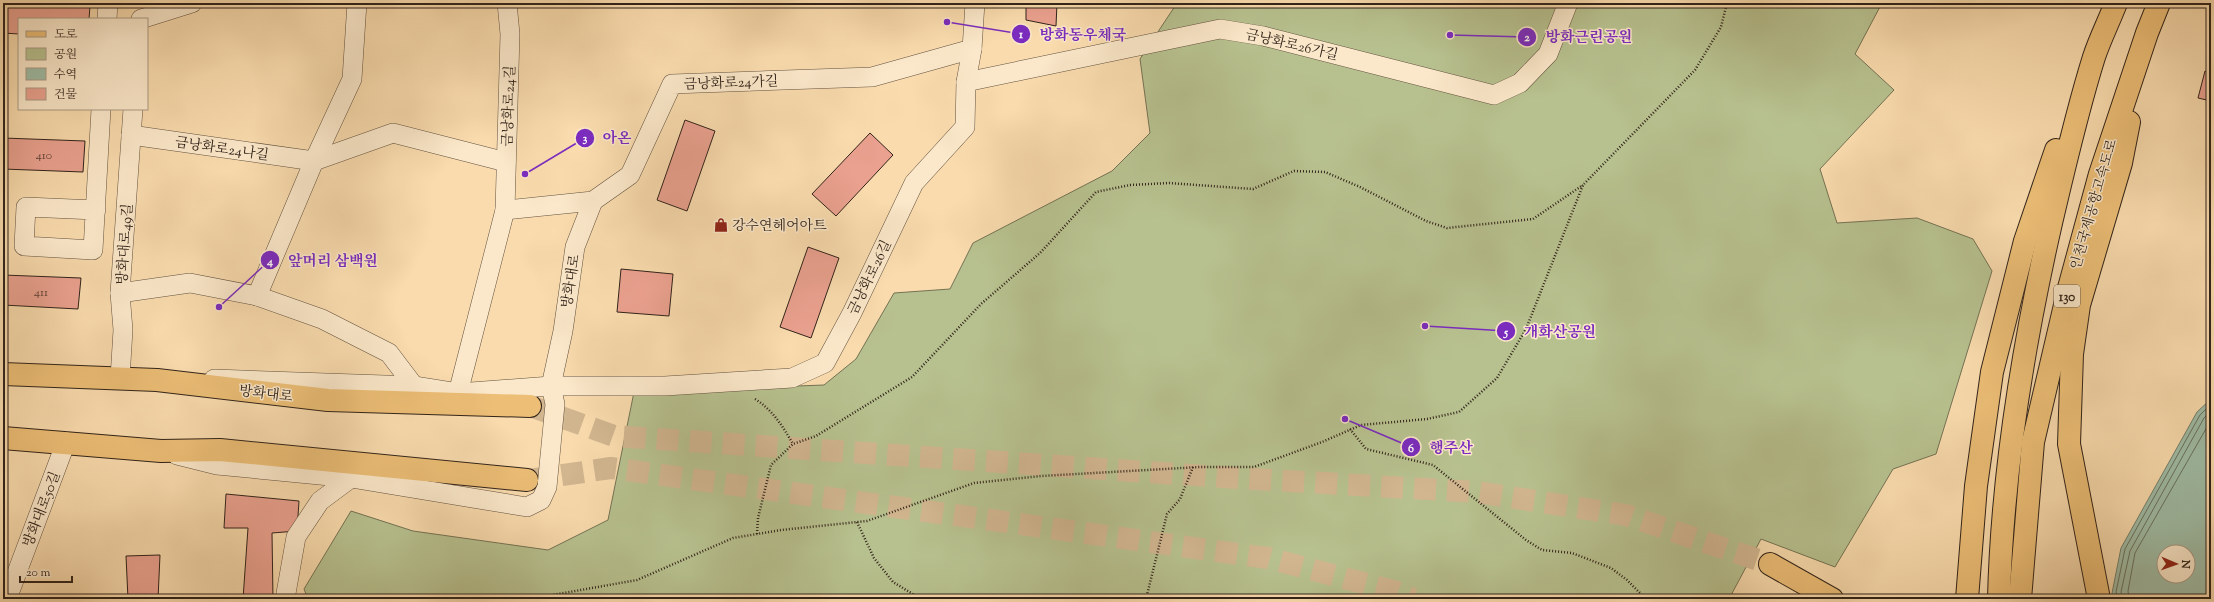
<svg xmlns="http://www.w3.org/2000/svg" width="2214" height="602" font-family="'Sorts Mill Goudy','Noto Serif KR',serif">
<rect width="100%" height="100%" fill="#f9dbad"/>
<filter id="stains"><feTurbulence type="fractalNoise" baseFrequency=".005" numOctaves="4"/><feColorMatrix values="0 0 0 0 .2 0 0 0 0 .09 0 0 0 0 .02 0 0 0 .5 -.17"/></filter>
<radialGradient id="worn" r=".72"><stop offset=".6" stop-color="#630" stop-opacity="0"/><stop offset="1" stop-color="#630" stop-opacity=".3"/></radialGradient>
<polygon fill="#b7c18f" stroke="#747254" points="1177,3 1882,3 1855,54 1894,90 1820,169 1837,223 1917,218 1973,239 1992,271 1936,454 1893,469 1835,567 1761,539 1729,599 308,599 304,589 351,511 413,531 548,550 608,520 634,392 824,385 856,359 894,293 950,289 973,243 1112,171 1150,133 1140,59"/>
<path fill="#9fbca5" stroke="#737f6d" fill-rule="evenodd" d="M 2211,399 L 2211,599 L 2114,599 L 2112,593 L 2121,548 L 2197,412 ZM 2164,552 L 2188,552 L 2188,576 L 2164,576 Z"/>
<g fill="none" stroke-linecap="round" stroke-linejoin="round">
<g stroke="#687060" stroke-width="1">
<polyline points="2118,599 2116,592 2125,549 2200,415 2211,404"/>
<polyline points="2123,599 2121,592 2130,551 2204,418 2211,411"/>
<polyline points="2129,599 2128,591 2135,553 2211,420"/>
</g>
</g>
<g fill="#eaa18f" stroke="#31231a">
<polygon points="3,3 90,6 89,19 19,19 19,34 3,33"/>
<polygon points="1026,3 1057,3 1056,26 1026,20"/>
<polygon points="2205,71 2211,73 2211,101 2198,98"/>
<polygon points="685,120 715,131 687,211 657,200"/>
<polygon points="870,133 893,155 836,216 812,194"/>
<polygon points="3,138 85,141 83,172 3,169"/>
<polygon points="808,247 839,258 811,338 780,327"/>
<polygon points="621,269 673,274 669,316 617,312"/>
<polygon points="3,275 81,278 78,309 3,305"/>
<polygon points="226,494 299,501 297,531 272,533 273,599 243,599 248,528 224,528"/>
<polygon points="160,555 158,599 128,599 126,556"/>
</g>
<g fill="none" stroke-linecap="round" stroke-linejoin="round">
<g stroke="#d1b690" stroke-width="22" stroke-dasharray="22 11" stroke-linecap="butt">
<polyline points="530,406 614,436 1237,478 1477,492 1626,515 1770,564"/>
<polyline points="529,480 611,468 1268,558 1397,592 1413,599"/>
</g>
<defs>
<g id="minor">
<polyline points="107,19 108,3"/>
<polyline points="141,19 192,3"/>
<polyline points="966,82 1220,29 1263,36 1494,95 1520,83 1548,54 1568,3"/>
<polyline points="131,135 314,161 393,133 506,162"/>
<polyline points="593,201 575,247 563,331 551,386 665,386 792,378 825,363 852,313 914,183 965,127 966,82 972,49 975,3"/>
<polyline points="96,210 26,207 24,246 93,250 101,109"/>
<polyline points="505,210 593,201 630,175 672,84 872,77 972,49"/>
<polyline points="120,293 190,283 257,296 322,319 389,353 414,386"/>
<polyline points="257,296 314,161 352,79 357,3"/>
<polyline points="120,378 123,330 120,293 133,109"/>
<polyline points="458,393 505,210 510,34 507,3"/>
<polyline points="177,455 217,465 351,478 527,507 541,500 547,487 555,404 551,386 458,393 414,386 214,379"/>
<polyline points="7,599 66,442"/>
<polyline points="285,599 296,537 320,501 351,478"/>
</g>
<g id="major">
<polyline points="3,374 157,380 328,400 530,406"/>
<polyline points="3,438 161,451 220,450 527,480"/>
</g>
<g id="highway">
<polyline points="1770,564 1832,599"/>
<polyline points="1967,599 1976,486 1992,372 2025,241 2056,150"/>
<path d="M 1999,599 C 2002,472 2023,346 2051,223 C 2064,168 2077,111 2094,57 C 2100,39 2109,21 2116,3"/>
<polyline points="2020,599 2033,442 2069,288 2100,174 2147,33 2159,3"/>
<polyline points="2099,599 2069,444 2072,354 2079,305 2121,163 2129,122"/>
</g>
</defs>
<use href="#minor" stroke="#63513f" stroke-width="20"/>
<use href="#major" stroke="#31231a" stroke-width="24"/>
<use href="#highway" stroke="#31231a" stroke-width="24"/>
<g stroke="#31231a" stroke-width="2.5" stroke-dasharray="1 2" stroke-linecap="butt">
<path d="M 755,399 C 773,410 783,427 793,444"/>
<polyline points="1350,429 1366,449 1433,465 1526,540 1542,550 1572,553 1611,568 1627,580 1646,599"/>
<polyline points="857,522 874,558 893,582 921,599"/>
<polyline points="757,534 758,518 771,465 793,444 816,436 912,377 981,304 1040,253 1096,192 1130,185 1169,183 1253,189 1294,171 1325,172 1360,187 1426,221 1447,228 1533,219 1583,185"/>
<polyline points="530,599 637,580 733,538 781,530 867,521 974,483 1041,476 1200,467 1254,467 1322,442 1361,425 1427,419 1459,412 1497,378 1526,329 1583,185 1695,70 1721,27 1727,3"/>
<polyline points="1146,599 1167,514 1180,499 1193,467"/>
</g>
<use href="#minor" stroke="#fbe8ca" stroke-width="19"/>
<use href="#major" stroke="#ecbe76" stroke-width="22"/>
<use href="#highway" stroke="#ecbe76" stroke-width="22"/>
</g>
<defs>
<symbol id="shop-bare" viewBox="-9 -9 18 18"><path d="M-5-2.5h2.3a2.7 3.5 0 0 1 5.4 0H5L5.5 6h-11ZM-1.5-2.5h3a1.5 2.3 0 0 0-3 0Z" fill="#8f2418" stroke="#fbe8ca" stroke-width="2.5" paint-order="stroke"/></symbol>
</defs>
<g fill-rule="evenodd">
<use href="#shop-bare" x="711" y="215" width="20" height="20"/>
</g>
<g text-anchor="middle" stroke-width="3" stroke-linejoin="round" paint-order="stroke">
<g font-size="12" fill="#5f4237">
<text x="44" y="159">410</text>
<text x="41" y="296">411</text>
</g>
<rect fill="#fbe8ca" stroke="#6e5e4f" stroke-width="1" x="2054" y="285" width="26" height="22" rx="3"/>
<g font-size="13" font-weight="bold" fill="#31231a">
<text x="2067" y="301">130</text>
</g>
<g font-size="14" fill="#31231a" stroke="#fbe8ca">
<text transform="translate(1292 44) rotate(13)" y="5">금낭화로26가길</text>
<text transform="translate(731 82) rotate(-2)" y="5">금낭화로24가길</text>
<text transform="translate(508 106) rotate(-88)" y="5">금낭화로24길</text>
<text transform="translate(222 148) rotate(8)" y="5">금낭화로24나길</text>
<text transform="translate(2093 204) rotate(-74)" y="5">인천국제공항고속도로</text>
<text transform="translate(124 244) rotate(-86)" y="5">방화대로49길</text>
<text transform="translate(869 277) rotate(-64)" y="5">금낭화로26길</text>
<text transform="translate(570 281) rotate(-81)" y="5">방화대로</text>
<text transform="translate(266 393) rotate(7)" y="5">방화대로</text>
<text transform="translate(41 509) rotate(-69)" y="5">방화대로50길</text>
</g>
<g font-size="14" fill="#31231a" stroke="#fbe8ca" text-anchor="start">
<text x="732" y="230">강수연헤어아트</text>
</g>
</g>
<path fill="none" stroke="#7b2cbf" stroke-width="1.5" d="M947 22L1021 34M1450 35L1527 37M525 174L585 138M219 307L270 260M1425 326L1506 331M1345 419L1411 447"/>
<g fill="#7b2cbf" stroke="#fbe8ca" stroke-width="1.5">
<circle cx="947" cy="22" r="4"/>
<circle cx="1450" cy="35" r="4"/>
<circle cx="525" cy="174" r="4"/>
<circle cx="219" cy="307" r="4"/>
<circle cx="1425" cy="326" r="4"/>
<circle cx="1345" cy="419" r="4"/>
<circle cx="1021" cy="34" r="10"/>
<circle cx="1527" cy="37" r="10"/>
<circle cx="585" cy="138" r="10"/>
<circle cx="270" cy="260" r="10"/>
<circle cx="1506" cy="331" r="10"/>
<circle cx="1411" cy="447" r="10"/>
</g>
<g font-size="12" text-anchor="middle" font-weight="bold" fill="#fff">
<text x="1021" y="38">1</text>
<text x="1527" y="41">2</text>
<text x="585" y="142">3</text>
<text x="270" y="265">4</text>
<text x="1506" y="336">5</text>
<text x="1411" y="452">6</text>
</g>
<g font-size="15" text-anchor="middle" font-weight="bold" fill="#7b2cbf" stroke="#fbe8ca" stroke-width="3" stroke-linejoin="round" paint-order="stroke">
<text x="1083" y="40">방화동우체국</text>
<text x="1589" y="42">방화근린공원</text>
<text x="617" y="143">아온</text>
<text x="333" y="266">앞머리 삼백원</text>
<text x="1560" y="337">개화산공원</text>
<text x="1451" y="453">행주산</text>
</g>
<rect width="2214" height="602" fill="none" stroke="#f9dbad" stroke-width="16"/>
<rect x="4" y="4" width="2206" height="594" fill="none" stroke="#31231a" stroke-width="2"/>
<rect x="8" y="8" width="2198" height="586" fill="none" stroke="#31231a"/>
<rect x="18" y="18" width="130" height="92" fill="#fbe8ca" stroke="#aa9984"/>
<rect x="26" y="31" width="20" height="6" fill="#ecbe76" stroke="#aa9984"/>
<text x="54" y="38" font-size="12" fill="#31231a">도로</text>
<rect x="26" y="48" width="20" height="12" fill="#b7c18f" stroke="#aa9984"/>
<text x="54" y="58" font-size="12" fill="#31231a">공원</text>
<rect x="26" y="68" width="20" height="12" fill="#9fbca5" stroke="#aa9984"/>
<text x="54" y="78" font-size="12" fill="#31231a">수역</text>
<rect x="26" y="88" width="20" height="12" fill="#eaa18f" stroke="#aa9984"/>
<text x="54" y="98" font-size="12" fill="#31231a">건물</text>
<g transform="translate(2176 564) rotate(92)"><circle r="19" fill="#fbe8ca" stroke="#aa9984"/>
<path d="M0-3L7 15L0 10L-7 15Z" fill="#8f2418"/>
<text y="-6" font-size="11" font-weight="bold" text-anchor="middle" fill="#31231a">N</text>
</g>
<path d="M20 576v6h52v-6" fill="none" stroke="#31231a" stroke-width="2"/>
<text x="26" y="576" font-size="12" fill="#31231a" stroke="#fbe8ca" stroke-width="3" paint-order="stroke">20 m</text>
<rect width="100%" height="100%" filter="url(#stains)"/>
<rect width="100%" height="100%" fill="url(#worn)"/>
</svg>
